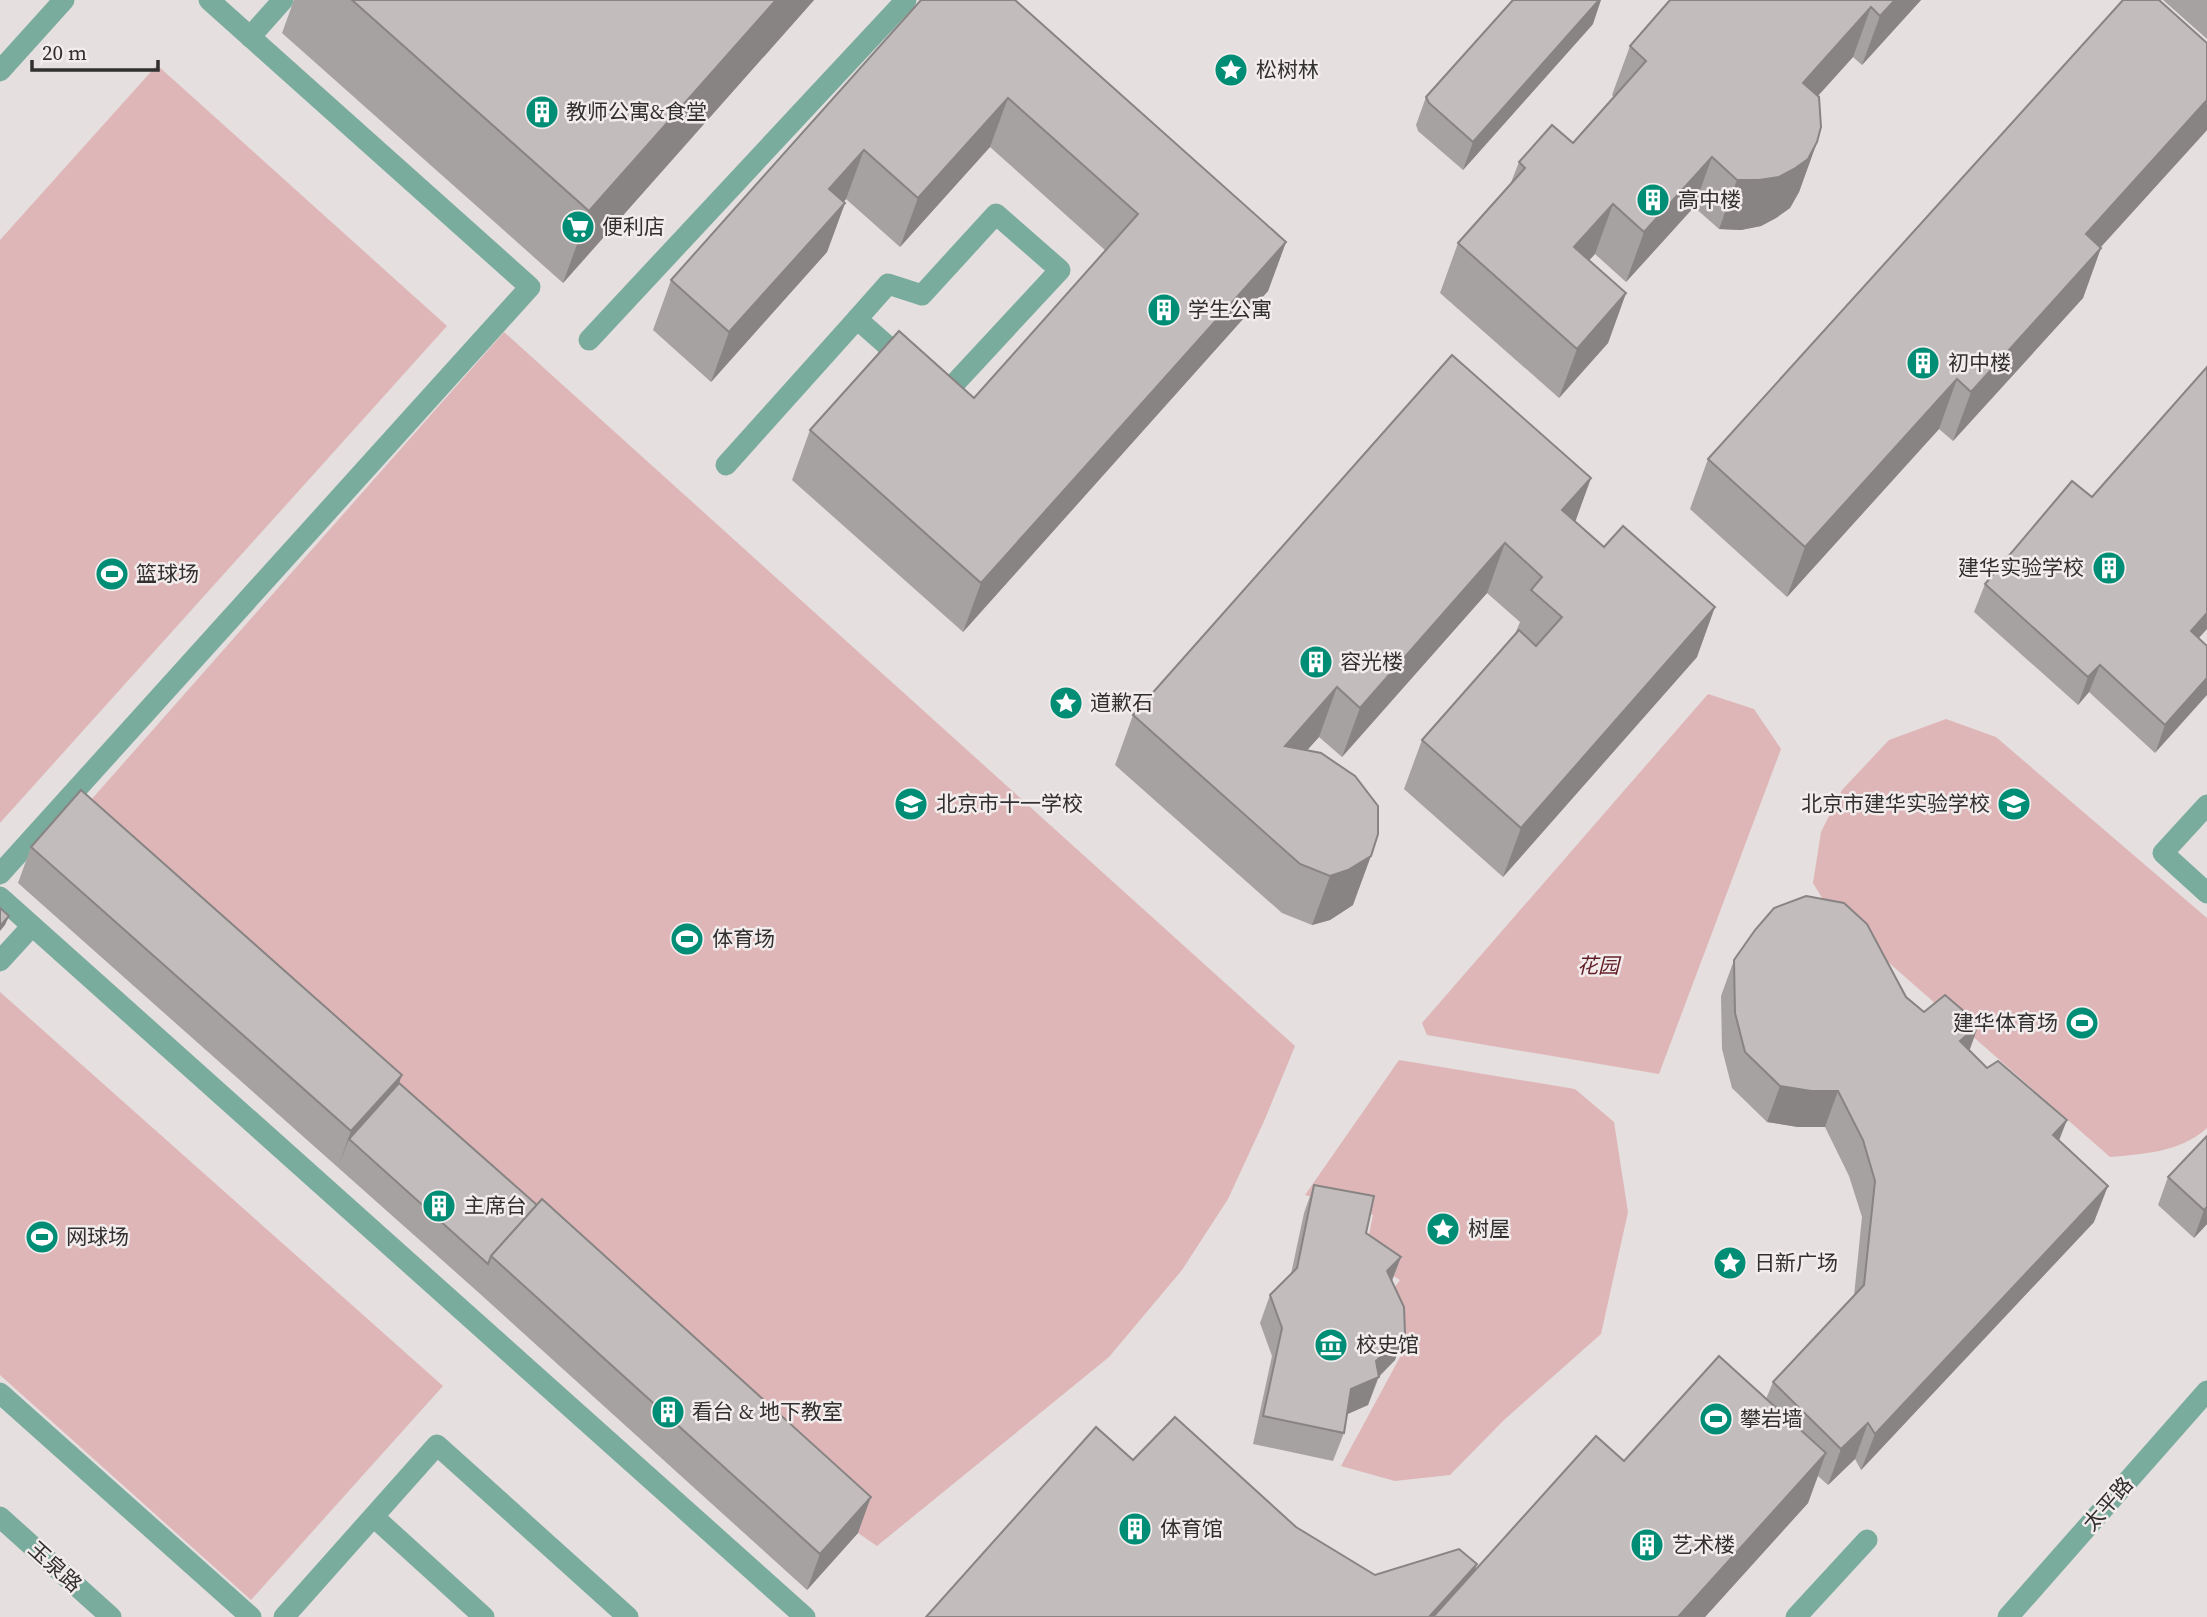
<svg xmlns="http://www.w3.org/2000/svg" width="2207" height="1617" font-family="'Source Serif 4','Noto Sans SC',serif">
<rect width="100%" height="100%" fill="#e5dfdf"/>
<g fill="#dfb6b7">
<polygon points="157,65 447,326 0,823 0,240"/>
<polygon points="504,332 1295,1046 1265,1119 1228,1199 1182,1270 1109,1357 877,1546 858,1533 68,826"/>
<polygon points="1708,694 1754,709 1781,749 1659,1074 1427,1035 1422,1023"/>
<path d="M 1946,719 L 1996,737 L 2207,918 L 2207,1128 C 2181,1152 2144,1154 2110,1157 L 1830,911 L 1813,883 L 1821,832 L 1842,790 L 1889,740 Z"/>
<polygon points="0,992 443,1386 251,1600 0,1375"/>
<polygon points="1399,1060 1575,1089 1614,1122 1628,1212 1601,1334 1504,1420 1450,1475 1395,1481 1341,1466 1406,1346 1386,1299 1400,1280 1364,1258 1373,1215 1305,1195"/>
</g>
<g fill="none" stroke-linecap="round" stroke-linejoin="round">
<g stroke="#7aac9e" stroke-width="21">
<polyline points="250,37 283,0"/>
<polyline points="0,71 64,0"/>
<polyline points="857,319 888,284 922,295 996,214 1060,270 944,395 935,387"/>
<polyline points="589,340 906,0"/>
<polyline points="726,465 857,319 908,364"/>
<polyline points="2207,805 2163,853 2207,893"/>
<polyline points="0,874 530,287 209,0"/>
<polyline points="0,897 805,1617"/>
<polyline points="0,961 32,926"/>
<polyline points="0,1393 251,1617"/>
<polyline points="0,1517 111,1617"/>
<polyline points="375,1518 484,1617"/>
<polyline points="284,1617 437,1445 628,1617"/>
<polyline points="1796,1617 1867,1540"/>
<polyline points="2008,1617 2207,1391"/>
</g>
</g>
<g fill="#a7a2a2">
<polygon points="294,0 814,0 563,283 282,33"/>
<polygon points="921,0 1286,242 1268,291 963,632 792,480 810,430 974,398 1106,251 990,147 900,247 846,199 844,202 845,203 827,252 711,382 653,330 671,280"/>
<polygon points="1670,0 1921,0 1862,65 1853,57 1818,96 1817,142 1799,192 1790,208 1776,218 1761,226 1741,230 1719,229 1694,207 1626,282 1595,254 1589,260 1626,293 1608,343 1559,398 1440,293 1458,243 1510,185 1519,162 1573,143 1614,97 1612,95 1630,46"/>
<polygon points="2163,0 2207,0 2207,39"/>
<polygon points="1593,24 1463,170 1418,131 1416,125 1426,97"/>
<polygon points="2207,130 2101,247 2083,298 1953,441 1939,429 1787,597 1690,509 1708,459"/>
<polygon points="1591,478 1575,521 1697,657 1503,877 1404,789 1422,740 1515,634 1520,622 1487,593 1342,757 1319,737 1307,750 1353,905 1330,920 1312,925 1282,913 1115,765 1133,715"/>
<polygon points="1985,584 2199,639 2155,753 2089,692 2078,705 1974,612"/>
<polygon points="31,847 399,1083 858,1533 807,1590 478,1292 18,883"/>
<polygon points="1734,960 1906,997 1970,1051 2059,1141 2094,1222 1861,1470 1855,1459 1828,1485 1818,1476 1808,1503 1705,1617 926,1617 1133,1460 1296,1527 1375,1575 1475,1571 1624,1461 1766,1399 1773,1382 1854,1296 1862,1217 1849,1176 1825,1127 1798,1127 1767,1122 1732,1088 1722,1049 1721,996"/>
<polygon points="2207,1136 2207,1224 2194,1238 2158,1205 2168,1177"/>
<polygon points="1314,1185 1366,1233 1401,1257 1392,1281 1405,1333 1395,1360 1379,1377 1368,1405 1347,1414 1344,1433 1333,1461 1253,1444 1272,1356 1260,1323 1270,1295 1291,1274 1304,1213"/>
</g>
<g fill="#888484">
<polygon points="776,0 814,0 563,283 589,211"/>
<polygon points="1599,0 1601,0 1593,24 1463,170 1473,142"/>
<polygon points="1895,0 1921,0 1862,65 1880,16"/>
<polygon points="1871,7 1853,57 1785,132 1803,83"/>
<polygon points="1008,98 990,147 900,247 918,198"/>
<polygon points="2207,100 2207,130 2068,283 2086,234"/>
<polygon points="1817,142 1799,192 1790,208 1776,218 1761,226 1741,230 1719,229 1737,180"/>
<polygon points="864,150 846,199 811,238 829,189"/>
<polygon points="1712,157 1694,207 1626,282 1644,232"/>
<polygon points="845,203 827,252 711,382 729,332"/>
<polygon points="1613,204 1595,254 1556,297 1574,247"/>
<polygon points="1286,242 1268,291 963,632 981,583"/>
<polygon points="2101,248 2083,298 1953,441 1971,392"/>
<polygon points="1626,293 1608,343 1559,398 1577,349"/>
<polygon points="1957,379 1939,429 1787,597 1805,547"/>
<polygon points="1591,478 1573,528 1562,510"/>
<polygon points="1505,543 1487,593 1342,757 1360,708"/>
<polygon points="1715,607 1697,657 1503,877 1521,828"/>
<polygon points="2207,613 2207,629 2180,659 2191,631"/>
<polygon points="2100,665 2089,692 2078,705 2088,677"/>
<polygon points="2207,678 2207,695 2155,753 2165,725"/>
<polygon points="1337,687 1319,737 1267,795 1285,746"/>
<polygon points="1371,856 1353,905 1330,920 1312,925 1330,876"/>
<polygon points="9,916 5,925 0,931 0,926"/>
<polygon points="1979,1024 1966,1060 1960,1041"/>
<polygon points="402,1075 389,1111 349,1139 338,1167 351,1131"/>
<polygon points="1780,1086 1838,1091 1825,1127 1798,1127 1767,1122"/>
<polygon points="2067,1120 2053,1156 2053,1135"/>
<polygon points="2108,1186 2094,1222 1861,1470 1875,1434"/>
<polygon points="2207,1207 2207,1224 2194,1238 2204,1210"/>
<polygon points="1401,1257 1390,1285 1387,1271"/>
<polygon points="1405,1333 1395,1360 1378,1377 1368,1405 1341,1417 1351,1389 1376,1361"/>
<polygon points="1868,1423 1855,1459 1828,1485 1841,1449"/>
<polygon points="1826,1453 1808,1503 1705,1617 1678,1617"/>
<polygon points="871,1497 858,1533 807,1590 820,1554"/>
<polygon points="1477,1564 1464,1600 1449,1617 1429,1617"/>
</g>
<g fill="#c2bcbc" stroke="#888484" stroke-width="2">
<polygon points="352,0 776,0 589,211"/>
<polygon points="921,0 1015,0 1286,242 981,583 810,430 899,331 974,398 1138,214 1008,98 918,198 864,150 829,189 845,203 729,332 671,280"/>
<polygon points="1513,0 1599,0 1473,142 1429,103 1426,97"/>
<polygon points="1670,0 1895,0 1880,16 1871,7 1803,83 1819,97 1821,127 1817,142 1808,159 1794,169 1779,177 1759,180 1737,180 1712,157 1644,232 1613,204 1574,247 1626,293 1577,349 1458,243 1525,168 1519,162 1552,125 1573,143 1646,61 1630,46"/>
<polygon points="2123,0 2159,0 2207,43 2207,100 2086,234 2101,248 1971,392 1957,379 1805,547 1708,459"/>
<polygon points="1452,355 1591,478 1562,510 1604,547 1623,526 1715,607 1521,828 1422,740 1519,630 1536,646 1562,617 1531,590 1542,577 1505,543 1360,708 1337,687 1285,746 1321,753 1355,776 1378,806 1378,834 1371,856 1348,870 1330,876 1300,864 1133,715"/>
<polygon points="2207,367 2207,613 2191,631 2207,646 2207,678 2165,725 2100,665 2088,677 1985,584 2072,481 2092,497"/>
<polygon points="81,790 402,1075 351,1131 31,847"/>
<polygon points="1806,896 1844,903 1867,924 1906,997 1924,1012 1945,995 1979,1024 1960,1041 1987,1068 1998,1061 2067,1120 2053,1135 2108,1186 1875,1434 1868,1423 1841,1449 1773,1382 1864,1285 1875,1181 1863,1140 1838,1091 1811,1091 1780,1086 1745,1052 1735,1013 1734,960 1755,930 1774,908"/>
<polygon points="0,908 9,916 0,926"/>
<polygon points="399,1083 537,1205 491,1256 488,1264 349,1139"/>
<polygon points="2207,1136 2207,1207 2204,1210 2168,1177"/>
<polygon points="1314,1185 1374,1196 1366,1233 1401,1257 1387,1271 1404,1307 1405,1333 1376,1361 1379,1377 1351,1389 1344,1433 1263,1416 1282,1328 1270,1295 1297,1268"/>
<polygon points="542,1199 871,1497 820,1554 491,1256"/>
<polygon points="1719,1356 1826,1453 1678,1617 1433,1617 1596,1436 1624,1461"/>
<polygon points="1175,1417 1296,1527 1375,1575 1459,1549 1477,1564 1429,1617 926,1617 1096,1427 1133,1460"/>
</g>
<defs>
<symbol id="sight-disc" viewBox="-11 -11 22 22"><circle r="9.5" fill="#008d75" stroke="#f3ecec"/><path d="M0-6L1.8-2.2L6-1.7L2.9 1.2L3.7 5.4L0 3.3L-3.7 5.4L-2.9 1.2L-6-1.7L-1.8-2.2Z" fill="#fff"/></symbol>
<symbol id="building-disc" viewBox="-11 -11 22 22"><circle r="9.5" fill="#008d75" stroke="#f3ecec"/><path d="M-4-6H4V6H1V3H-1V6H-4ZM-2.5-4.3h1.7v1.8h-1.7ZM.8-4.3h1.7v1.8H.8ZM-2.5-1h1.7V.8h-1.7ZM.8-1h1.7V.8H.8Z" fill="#fff"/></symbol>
<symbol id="supermarket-disc" viewBox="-11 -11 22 22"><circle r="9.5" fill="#008d75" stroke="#f3ecec"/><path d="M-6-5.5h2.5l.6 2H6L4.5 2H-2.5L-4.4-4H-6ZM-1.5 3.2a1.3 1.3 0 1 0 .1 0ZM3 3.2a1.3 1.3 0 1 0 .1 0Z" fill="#fff"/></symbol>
<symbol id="stadium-disc" viewBox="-11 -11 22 22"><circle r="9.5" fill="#008d75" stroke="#f3ecec"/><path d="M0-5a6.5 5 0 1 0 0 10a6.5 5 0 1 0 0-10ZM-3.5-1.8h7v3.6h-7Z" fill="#fff"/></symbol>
<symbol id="school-disc" viewBox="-11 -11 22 22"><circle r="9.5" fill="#008d75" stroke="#f3ecec"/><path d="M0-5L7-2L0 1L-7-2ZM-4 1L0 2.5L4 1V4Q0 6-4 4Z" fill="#fff"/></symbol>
<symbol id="museum-disc" viewBox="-11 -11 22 22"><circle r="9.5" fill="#008d75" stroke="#f3ecec"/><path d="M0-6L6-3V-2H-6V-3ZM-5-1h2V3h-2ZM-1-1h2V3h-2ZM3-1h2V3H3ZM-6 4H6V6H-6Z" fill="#fff"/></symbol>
</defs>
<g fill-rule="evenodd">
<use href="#sight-disc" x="1212" y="51" width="38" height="38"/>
<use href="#building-disc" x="523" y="93" width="38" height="38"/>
<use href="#building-disc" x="1634" y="181" width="38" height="38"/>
<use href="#supermarket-disc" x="559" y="208" width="38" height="38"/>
<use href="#building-disc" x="1145" y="291" width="38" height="38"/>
<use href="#building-disc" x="1904" y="344" width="38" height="38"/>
<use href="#building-disc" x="2090" y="549" width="38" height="38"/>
<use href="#stadium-disc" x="93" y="555" width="38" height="38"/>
<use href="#building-disc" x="1297" y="643" width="38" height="38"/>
<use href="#sight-disc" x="1047" y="684" width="38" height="38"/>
<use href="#school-disc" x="892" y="785" width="38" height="38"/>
<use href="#school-disc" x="1995" y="785" width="38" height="38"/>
<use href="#stadium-disc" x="668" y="920" width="38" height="38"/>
<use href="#stadium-disc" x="2063" y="1004" width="38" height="38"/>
<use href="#building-disc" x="420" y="1187" width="38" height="38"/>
<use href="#sight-disc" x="1424" y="1210" width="38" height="38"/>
<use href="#stadium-disc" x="23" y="1218" width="38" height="38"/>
<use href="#sight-disc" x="1711" y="1244" width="38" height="38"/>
<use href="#museum-disc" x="1312" y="1326" width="38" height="38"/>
<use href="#building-disc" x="649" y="1393" width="38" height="38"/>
<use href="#stadium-disc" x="1697" y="1400" width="38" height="38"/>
<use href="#building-disc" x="1116" y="1510" width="38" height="38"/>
<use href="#building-disc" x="1628" y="1526" width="38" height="38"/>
</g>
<g text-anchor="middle" stroke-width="5" stroke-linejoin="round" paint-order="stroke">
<g font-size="21" fill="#312f2f" stroke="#f3ecec" text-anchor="start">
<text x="1256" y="77">松树林</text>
<text x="566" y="119">教师公寓&amp;食堂</text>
<text x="1678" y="207">高中楼</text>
<text x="602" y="234">便利店</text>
<text x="1188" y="317">学生公寓</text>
<text x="1948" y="370">初中楼</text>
<text x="2084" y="575" text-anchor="end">建华实验学校</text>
<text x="136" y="581">篮球场</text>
<text x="1340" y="669">容光楼</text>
<text x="1090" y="710">道歉石</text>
<text x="936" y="811">北京市十一学校</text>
<text x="1990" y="811" text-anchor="end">北京市建华实验学校</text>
<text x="712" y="946">体育场</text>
<text x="2058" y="1030" text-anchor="end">建华体育场</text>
<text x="464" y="1213">主席台</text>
<text x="1468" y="1236">树屋</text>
<text x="66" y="1244">网球场</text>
<text x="1754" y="1270">日新广场</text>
<text x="1356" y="1352">校史馆</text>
<text x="692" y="1419">看台 &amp; 地下教室</text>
<text x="1740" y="1426">攀岩墙</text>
<text x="1160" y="1536">体育馆</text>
<text x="1672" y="1552">艺术楼</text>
</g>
<g font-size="21" font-style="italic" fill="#611d25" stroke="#f3ecec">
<text x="1598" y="973">花园</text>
</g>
<g font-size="21" fill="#312f2f" stroke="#f3ecec">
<text transform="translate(2108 1504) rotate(-49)" y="7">太平路</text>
<text transform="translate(55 1567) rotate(42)" y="7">玉泉路</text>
</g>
</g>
<path d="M32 60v10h126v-10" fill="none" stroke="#312f2f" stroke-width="3.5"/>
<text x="42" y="60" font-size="21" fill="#312f2f" stroke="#f3ecec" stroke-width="5" paint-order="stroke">20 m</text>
</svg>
